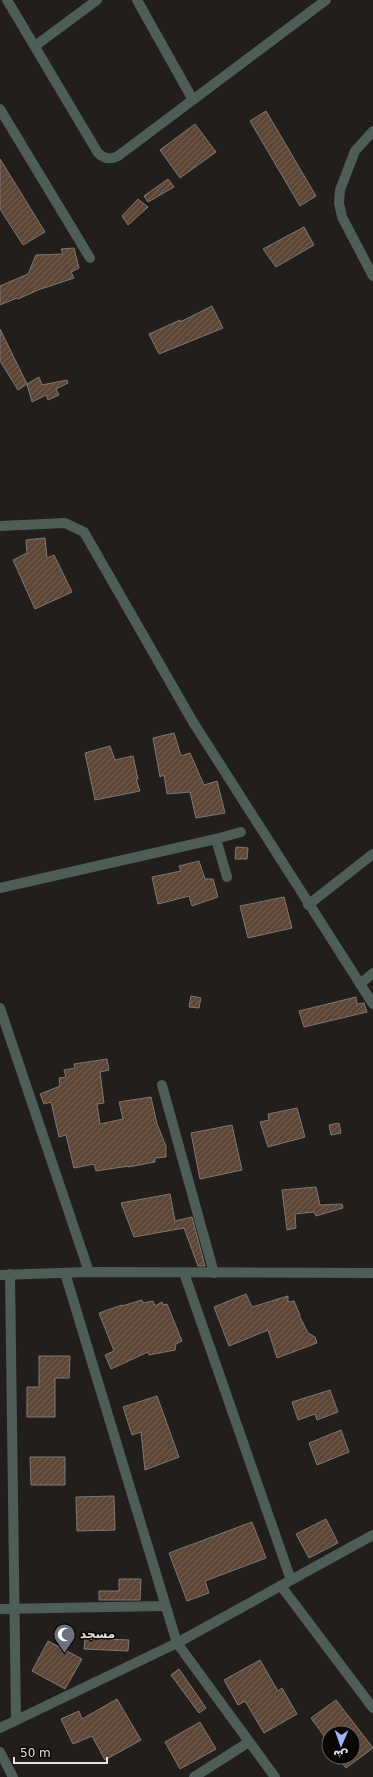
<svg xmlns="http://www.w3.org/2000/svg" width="373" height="1777" font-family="'DejaVu Sans',Vazirmatn,sans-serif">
<defs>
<pattern id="building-hatch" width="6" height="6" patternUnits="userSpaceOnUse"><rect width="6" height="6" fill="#5e4637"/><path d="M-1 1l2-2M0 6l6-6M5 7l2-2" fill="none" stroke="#756054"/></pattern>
</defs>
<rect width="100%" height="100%" fill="#211e1c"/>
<g fill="url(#building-hatch)" stroke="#7d7875">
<polygon points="266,111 316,196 300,206 250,121"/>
<polygon points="195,124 216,152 180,178 160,150"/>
<polygon points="0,159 45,232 23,245 0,209"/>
<polygon points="168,179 174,187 148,202 144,196"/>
<polygon points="138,199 148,207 128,225 122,216"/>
<polygon points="304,227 314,245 276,267 263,249"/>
<polygon points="74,248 79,268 71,272 74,278 38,290 18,299 17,298 0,305 0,286 28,274 36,255 63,254 61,249"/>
<polygon points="212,306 223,328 159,354 149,334 180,320 180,322"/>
<polygon points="0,329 27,384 18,390 0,361"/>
<polygon points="39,377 42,385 67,380 68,383 56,389 59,395 48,400 46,395 32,402 27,384"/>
<polygon points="45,538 47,558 54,555 72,592 35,609 13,560 27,553 26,540"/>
<polygon points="174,733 181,756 190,753 204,785 217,781 225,813 196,818 190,792 167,794 164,775 160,777 153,738"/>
<polygon points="110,746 115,760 133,756 138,779 136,779 140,791 95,800 85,753"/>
<polygon points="236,847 248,848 247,859 235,859"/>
<polygon points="199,861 205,879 213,879 218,897 192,906 189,896 158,904 152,877 181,871 179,866"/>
<polygon points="284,897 292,928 248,938 240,906"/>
<polygon points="191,996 201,998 199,1008 189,1007"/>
<polygon points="356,997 357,1004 364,1003 367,1012 304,1027 299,1011"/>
<polygon points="107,1059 109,1070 100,1072 104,1103 97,1104 100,1124 123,1119 119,1102 151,1097 157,1124 166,1146 166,1157 155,1158 155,1162 128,1167 129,1166 96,1171 94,1164 74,1168 66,1135 59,1137 51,1102 44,1104 40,1094 60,1086 59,1078 66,1077 64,1070 75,1068 74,1064"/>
<polygon points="297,1108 305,1137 268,1147 260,1122 269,1120 268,1114"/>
<polygon points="339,1123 341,1133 331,1135 329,1125"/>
<polygon points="232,1125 242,1170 200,1179 191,1133"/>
<polygon points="316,1187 320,1205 342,1204 343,1208 316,1216 314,1212 295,1214 296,1228 287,1230 282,1190"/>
<polygon points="170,1194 175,1221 192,1217 205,1266 198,1266 184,1228 134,1237 121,1203"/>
<polygon points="246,1294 252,1307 288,1296 288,1302 294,1301 300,1315 299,1315 308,1333 315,1337 317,1343 277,1358 268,1330 229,1346 214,1307"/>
<polygon points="142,1300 143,1303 153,1301 155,1306 162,1302 163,1305 167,1304 182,1341 176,1344 175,1350 149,1355 148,1352 111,1369 105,1355 114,1351 99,1313 122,1305 122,1306"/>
<polygon points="39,1356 70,1356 69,1378 55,1378 55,1417 27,1417 27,1387 39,1387"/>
<polygon points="330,1390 338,1412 317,1420 315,1414 298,1420 292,1402"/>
<polygon points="157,1396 179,1457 145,1470 141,1432 132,1435 123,1407"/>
<polygon points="341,1430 349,1452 317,1465 309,1443"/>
<polygon points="30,1457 65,1457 65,1485 31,1485"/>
<polygon points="114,1496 115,1530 77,1531 76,1497"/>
<polygon points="326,1519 338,1543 309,1558 296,1534"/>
<polygon points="252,1522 266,1558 205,1581 209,1593 187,1601 169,1553"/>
<polygon points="119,1579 141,1579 140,1600 99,1600 99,1591 119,1591"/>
<polygon points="85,1638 129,1640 128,1651 84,1649"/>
<polygon points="48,1641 82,1659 65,1689 32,1671"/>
<polygon points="260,1660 278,1691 282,1688 297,1714 264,1733 245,1701 238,1705 224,1680"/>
<polygon points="179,1669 206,1708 199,1713 171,1675"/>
<polygon points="117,1699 141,1740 105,1760 92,1736 73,1744 61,1719 79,1711 82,1719"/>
<polygon points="336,1700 373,1748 346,1768 337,1757 353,1757 353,1734 355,1733 329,1733 329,1743 311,1718"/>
<polygon points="200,1722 216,1749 180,1769 165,1742"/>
</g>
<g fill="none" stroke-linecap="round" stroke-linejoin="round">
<g stroke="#4f5d59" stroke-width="10">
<path d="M 7,0 L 98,153 C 104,159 110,160 118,156 L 326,0"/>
<polyline points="137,0 193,100"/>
<polyline points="35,46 97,0"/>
<polyline points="0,109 90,258"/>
<polyline points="373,131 355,151 340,190 339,203 342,217 373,276"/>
<polyline points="0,526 65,523 84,532 193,722 373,1004"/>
<polyline points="216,839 241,832"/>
<polyline points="0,888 216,839 227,877"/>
<polyline points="308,905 373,854"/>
<polyline points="360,984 373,973"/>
<polyline points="0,1008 89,1272"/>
<polyline points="162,1085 214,1273"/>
<polyline points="65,1273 177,1643 275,1777"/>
<polyline points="184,1273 291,1580"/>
<polyline points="10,1274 16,1720"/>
<polyline points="0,1275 89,1272 373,1273"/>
<polyline points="281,1586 373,1708"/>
<polyline points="0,1609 165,1606"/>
<polyline points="0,1728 177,1643 373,1535"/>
<polyline points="0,1752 13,1777"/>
<polyline points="194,1777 249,1742"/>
</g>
</g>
<defs>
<symbol id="mosque-pin" viewBox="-11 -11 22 30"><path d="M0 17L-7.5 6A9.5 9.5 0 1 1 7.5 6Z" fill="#6b7280" stroke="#0a0807"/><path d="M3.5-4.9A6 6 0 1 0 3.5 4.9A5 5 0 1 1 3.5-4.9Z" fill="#fff"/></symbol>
</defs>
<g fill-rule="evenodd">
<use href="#mosque-pin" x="52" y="1622" width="25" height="34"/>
</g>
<g text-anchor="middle" stroke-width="3" stroke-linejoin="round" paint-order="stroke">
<g font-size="12" font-weight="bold" fill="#e3e1df" stroke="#0a0807" text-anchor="start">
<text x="80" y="1638">مسجد</text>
</g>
</g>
<g transform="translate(341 1745) rotate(182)"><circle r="19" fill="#0a0807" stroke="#615f5d"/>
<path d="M0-3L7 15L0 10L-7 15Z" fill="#a1b3fd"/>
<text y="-6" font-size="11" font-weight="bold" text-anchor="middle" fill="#e3e1df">ش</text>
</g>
<path d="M14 1757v6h93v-6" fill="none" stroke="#e3e1df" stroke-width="2"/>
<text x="20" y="1757" font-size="12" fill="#e3e1df" stroke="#0a0807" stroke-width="3" paint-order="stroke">50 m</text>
</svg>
